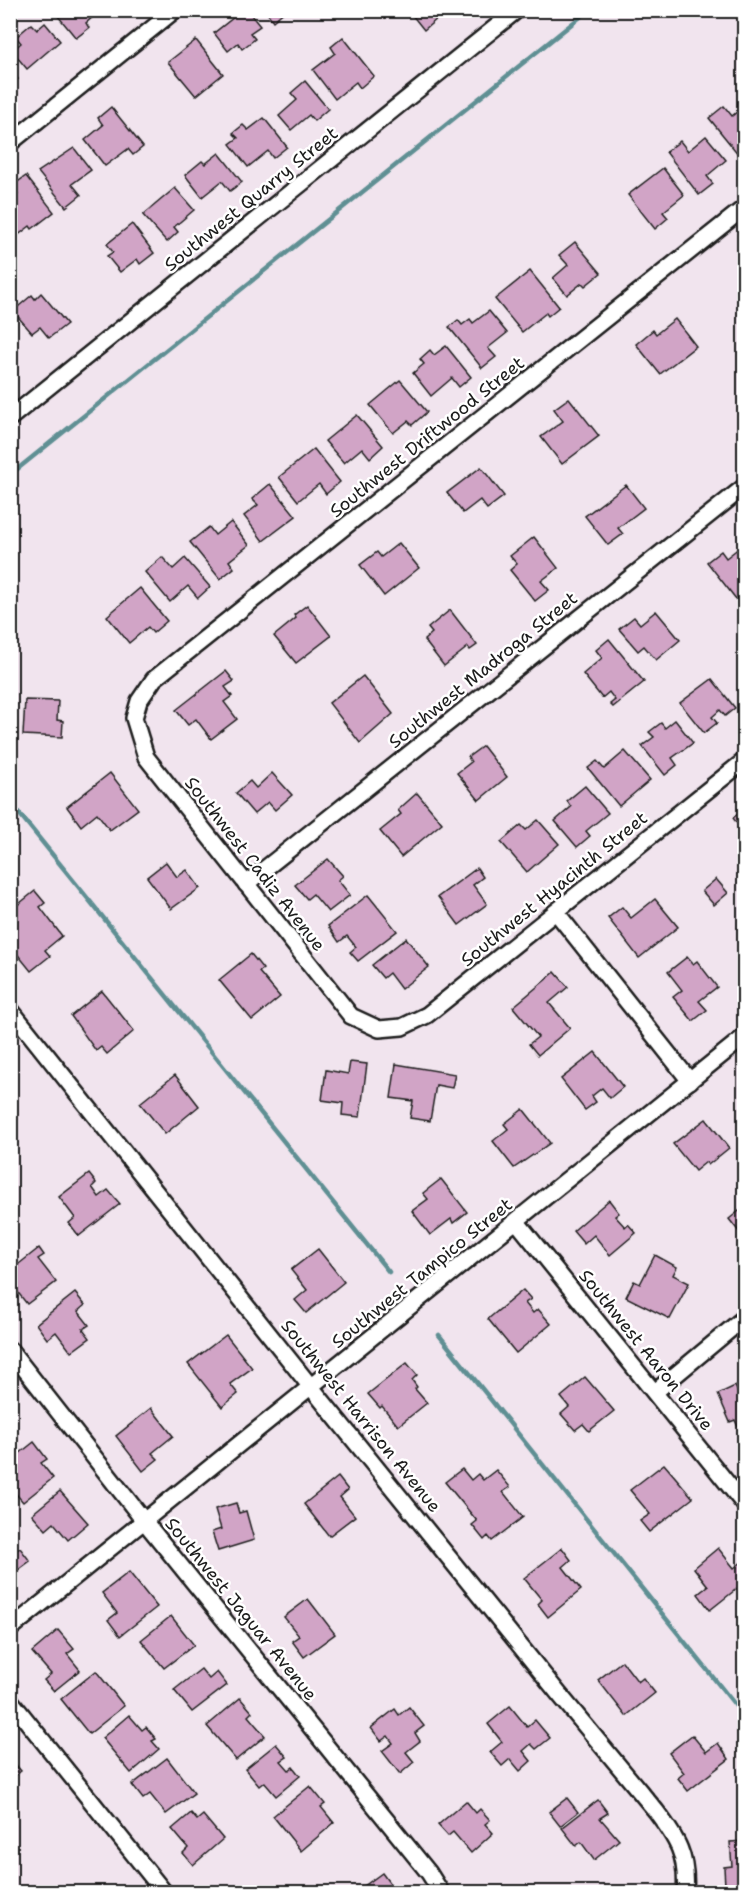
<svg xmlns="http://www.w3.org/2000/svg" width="755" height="1903" font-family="'Shantell Sans',sans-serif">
<rect width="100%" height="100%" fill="#f1e4ee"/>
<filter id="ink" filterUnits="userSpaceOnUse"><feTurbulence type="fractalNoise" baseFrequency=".0167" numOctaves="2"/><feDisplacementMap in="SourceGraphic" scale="12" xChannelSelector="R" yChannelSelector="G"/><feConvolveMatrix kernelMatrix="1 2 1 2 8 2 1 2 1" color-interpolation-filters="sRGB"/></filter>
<g filter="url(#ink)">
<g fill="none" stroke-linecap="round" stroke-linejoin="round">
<g stroke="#5e8f93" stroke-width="4.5">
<polyline points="10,475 589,10"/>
<polyline points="10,802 389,1272"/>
<polyline points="439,1335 744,1716"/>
</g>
</g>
<g fill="#d1a4c6" stroke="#1c1c1c" stroke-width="1.5">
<polygon points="53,10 101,10 86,23 89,28 76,38"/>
<polygon points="243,10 247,10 260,26 250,33 255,39 242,49 238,43 228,51 214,33"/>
<polygon points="265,10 286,10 273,21"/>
<polygon points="408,10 458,10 449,18 444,13 424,30"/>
<polygon points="45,23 60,41 27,69 12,51 21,43 16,37 31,24 37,30"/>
<polygon points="343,37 374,76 360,88 356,82 335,99 313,70 335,53 331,47"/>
<polygon points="196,40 223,74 196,96 168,62"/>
<polygon points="10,69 18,79 10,85"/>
<polygon points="305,81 328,109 314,121 309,115 291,130 279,116 297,100 291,93"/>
<polygon points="724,106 732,116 744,106 743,160 709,118"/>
<polygon points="111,107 143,147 133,155 128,149 105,166 85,140 103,125 98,118"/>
<polygon points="264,118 287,147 273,158 268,151 248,167 230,144 238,138 233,133 243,125 248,130"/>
<polygon points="706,136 726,160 707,176 713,184 699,195 666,152 680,141 688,151"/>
<polygon points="74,148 91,170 72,184 81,195 66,207 38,172"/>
<polygon points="219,153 242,182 230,191 222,181 202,197 185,175 202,161 205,164"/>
<polygon points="663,168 684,195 663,212 668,218 655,229 628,195"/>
<polygon points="26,176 54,212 32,229 30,226 17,236 10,228 10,200 18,194 12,186"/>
<polygon points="175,188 194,210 174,227 178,232 167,242 143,215"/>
<polygon points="132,224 154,253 140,264 137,259 120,272 107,256 113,252 107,244"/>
<polygon points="575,242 601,273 585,286 582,283 567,295 553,278 568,265 559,255"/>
<polygon points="530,271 559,307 548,316 546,313 522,332 495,299"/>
<polygon points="41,293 67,324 49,338 40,327 32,333 13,311 32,295 35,299"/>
<polygon points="489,311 507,333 488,348 496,357 482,368 449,327 458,320 462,325 470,319 473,323"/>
<polygon points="675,319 696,346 660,374 636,344 653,330 656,334"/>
<polygon points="446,346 471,377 459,387 452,378 431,396 413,373 424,364 420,359 430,350 434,355"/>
<polygon points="400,380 427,412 412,425 408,421 393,433 370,405"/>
<polygon points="569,398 599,436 562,464 541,437 563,421 554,409"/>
<polygon points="357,415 383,446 370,458 362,448 344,463 325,441"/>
<polygon points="314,449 340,482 326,494 319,484 298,501 279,477"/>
<polygon points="481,467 504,496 487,509 480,500 463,513 447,493"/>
<polygon points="270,484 296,516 263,541 244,516 258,505 252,499"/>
<polygon points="626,485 644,508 618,528 623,534 608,545 585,516"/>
<polygon points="231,522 249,545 229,561 234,568 220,579 190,542 209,527 215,535"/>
<polygon points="534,537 558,568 541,581 549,590 535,601 510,570 517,564 510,556"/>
<polygon points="399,543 419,568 384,596 360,565 377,552 381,557"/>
<polygon points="744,544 744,600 740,604 707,562 721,551 726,558"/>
<polygon points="162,557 173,569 185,558 210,587 198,598 188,586 170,602 145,572"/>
<polygon points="140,588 167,621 153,633 148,627 129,643 107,616"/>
<polygon points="307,605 331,636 296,663 274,636 296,618 294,615"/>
<polygon points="450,610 477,645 470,650 468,647 444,666 424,640 432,633 428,628"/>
<polygon points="656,611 680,640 656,660 644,646 638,651 619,629 634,617 640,624"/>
<polygon points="609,639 644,682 613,707 610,704 615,700 609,692 602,698 583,674 602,658 596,650"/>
<polygon points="226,671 234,681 225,687 232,696 224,702 237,719 211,739 196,719 188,725 176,710"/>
<polygon points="363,676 393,714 360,743 329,703"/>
<polygon points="712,679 735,708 725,716 720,710 712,717 717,723 704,733 680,703"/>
<polygon points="25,700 58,701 57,720 63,721 62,737 23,735"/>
<polygon points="675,720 693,743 672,758 677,765 665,775 642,746 654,737 649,732 661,723 665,728"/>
<polygon points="483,746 507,777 479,800 457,773 471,762 468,757"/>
<polygon points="625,751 650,780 619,806 588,768 597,761 604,769"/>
<polygon points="110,773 138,809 110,830 97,813 81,826 67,807"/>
<polygon points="272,773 292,795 275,810 268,802 254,814 236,793 250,781 256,788"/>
<polygon points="585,786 608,813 586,831 590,836 577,847 555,821 571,807 567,801"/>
<polygon points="417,793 442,823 401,857 380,831 401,814 398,810"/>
<polygon points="744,809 744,833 733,818"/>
<polygon points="538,820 559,844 527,872 501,842 521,825 526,830"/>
<polygon points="328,859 343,876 338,880 350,895 328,912 313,894 307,899 295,885"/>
<polygon points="166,862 177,877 187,870 200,888 171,909 147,877"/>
<polygon points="477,868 483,877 473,885 487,904 459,925 438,897"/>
<polygon points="716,879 728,893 714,905 702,891"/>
<polygon points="35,891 45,903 40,907 62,936 45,950 50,956 31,971 10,945 10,911"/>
<polygon points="368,895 397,931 358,961 350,952 356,947 347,936 339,942 328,926"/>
<polygon points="655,899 678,927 639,958 608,918 622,907 631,918"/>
<polygon points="406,938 429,967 401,989 389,973 383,978 372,965"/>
<polygon points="251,954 263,969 259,972 280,997 252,1020 219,980"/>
<polygon points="687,957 693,964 697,961 717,987 699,1001 707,1010 693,1021 673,997 682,990 668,972"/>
<polygon points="555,972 568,987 549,1003 570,1028 538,1055 529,1044 538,1037 513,1007"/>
<polygon points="102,991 134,1031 107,1054 101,1047 96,1051 71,1016"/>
<polygon points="595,1052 623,1087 610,1098 602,1088 592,1096 596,1102 585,1110 561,1079"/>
<polygon points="350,1062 367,1064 360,1117 342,1115 343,1103 322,1100 326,1070 348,1074"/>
<polygon points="396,1064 455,1074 452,1088 436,1085 430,1121 410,1118 413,1101 391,1098"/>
<polygon points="175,1075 199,1106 165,1134 140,1103"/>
<polygon points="523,1109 550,1143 514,1168 493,1141 508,1129 504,1124"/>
<polygon points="706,1119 729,1148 708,1165 706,1162 695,1171 673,1144"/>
<polygon points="89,1174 96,1183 92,1187 99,1197 108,1190 120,1204 79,1236 69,1223 75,1218 59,1197"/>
<polygon points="441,1179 467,1212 453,1223 451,1219 430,1235 412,1211 428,1199 423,1193"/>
<polygon points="609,1200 619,1213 615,1216 625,1227 628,1224 636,1233 610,1255 594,1235 584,1244 573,1231"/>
<polygon points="744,1207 744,1238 729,1219"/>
<polygon points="39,1248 44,1255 38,1259 56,1282 27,1304 16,1290 10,1294 10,1271"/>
<polygon points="318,1249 344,1282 306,1313 295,1300 307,1290 291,1270"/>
<polygon points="655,1255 677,1267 673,1275 689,1283 670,1319 626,1297 634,1281 640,1284"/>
<polygon points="523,1290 531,1299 525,1303 533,1313 538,1309 551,1324 516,1353 488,1319"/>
<polygon points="75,1293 85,1305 78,1311 89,1325 83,1329 90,1338 71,1352 56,1332 47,1339 36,1324"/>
<polygon points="226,1335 252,1368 230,1384 238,1394 222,1407 188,1364"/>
<polygon points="407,1363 417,1375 412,1380 417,1387 415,1389 427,1403 398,1426 382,1406 380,1408 368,1394"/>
<polygon points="585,1377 614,1411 589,1431 583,1424 575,1430 561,1414 569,1407 561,1397"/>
<polygon points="735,1386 741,1399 744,1397 744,1441 735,1420 730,1422 718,1394"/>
<polygon points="151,1408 173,1436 152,1453 158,1459 143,1471 116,1436"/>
<polygon points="34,1442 47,1459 41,1463 53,1478 23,1502 10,1487 10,1461"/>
<polygon points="664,1464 693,1498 649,1532 640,1521 650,1514 630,1490"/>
<polygon points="462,1469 471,1480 478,1474 483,1480 496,1470 510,1487 503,1492 523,1517 492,1541 488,1536 484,1540 472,1525 477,1521 445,1482"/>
<polygon points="338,1477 348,1490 340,1497 355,1516 329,1536 304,1504"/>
<polygon points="60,1491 88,1523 68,1540 54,1523 46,1530 32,1514"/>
<polygon points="236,1503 239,1513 246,1511 254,1540 218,1551 212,1532 221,1529 215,1509"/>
<polygon points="10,1547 14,1552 20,1548 30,1561 10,1576"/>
<polygon points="562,1548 571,1560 563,1567 581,1590 548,1617 538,1604 542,1600 524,1578"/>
<polygon points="718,1548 734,1568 742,1562 744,1564 744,1583 710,1610 698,1594 708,1586 694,1568"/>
<polygon points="129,1572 157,1607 120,1636 108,1620 117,1613 102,1593"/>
<polygon points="308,1599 335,1634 304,1657 292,1641 299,1636 284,1617"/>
<polygon points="171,1616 194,1645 164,1668 141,1640"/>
<polygon points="58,1630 74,1649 67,1654 80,1670 54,1691 44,1680 51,1674 32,1652"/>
<polygon points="622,1661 638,1682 643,1678 655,1693 626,1716 598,1680"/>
<polygon points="201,1669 209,1679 217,1672 227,1685 192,1712 174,1690"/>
<polygon points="96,1671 124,1706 89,1734 61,1699"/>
<polygon points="240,1698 252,1712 248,1716 265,1736 236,1760 207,1726"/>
<polygon points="510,1706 527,1727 535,1720 550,1738 536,1749 531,1744 523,1751 531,1761 520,1771 510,1759 502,1766 490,1752 502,1742 488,1724"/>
<polygon points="409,1707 424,1726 415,1733 420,1741 406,1752 414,1762 400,1774 382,1751 393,1743 388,1736 381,1741 371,1728 395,1709 399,1715"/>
<polygon points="129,1715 142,1730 146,1727 156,1739 152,1741 159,1749 131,1773 102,1738"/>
<polygon points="692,1735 706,1752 718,1743 729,1759 688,1791 678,1778 684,1773 669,1753"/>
<polygon points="276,1744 287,1757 281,1761 289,1770 293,1767 300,1776 276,1796 264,1782 259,1786 245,1769"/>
<polygon points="10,1758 21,1771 10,1780"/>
<polygon points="167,1758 194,1793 166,1814 150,1794 143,1799 132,1785"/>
<polygon points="310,1786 325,1804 321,1807 334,1823 301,1851 273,1816"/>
<polygon points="567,1798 578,1812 560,1826 549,1812"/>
<polygon points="598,1800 608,1813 600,1818 619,1840 594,1860 581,1842 576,1846 562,1828"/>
<polygon points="466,1801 476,1813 480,1809 490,1820 485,1824 493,1833 471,1853 453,1832 448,1836 438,1825"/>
<polygon points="191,1813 197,1820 203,1815 223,1839 193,1865 183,1853 188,1848 172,1829"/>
<polygon points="744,1841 744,1885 725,1886 724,1867 732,1866 730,1842"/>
<polygon points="382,1873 396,1892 356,1892"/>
</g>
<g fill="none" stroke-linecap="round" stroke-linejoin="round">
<defs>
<g id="minor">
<polyline points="10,143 175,10"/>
<polyline points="744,208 154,679 139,701 134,718 146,757 351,1016 379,1029 402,1027 427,1015 744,761"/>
<polyline points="10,418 517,10"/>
<polyline points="246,884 744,487"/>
<polyline points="556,912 690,1081"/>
<path d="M 10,1009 L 311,1387 L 559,1694 L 656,1811 C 677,1839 688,1856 685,1892"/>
<polyline points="517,1222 744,1504"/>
<polyline points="10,1350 145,1522 429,1873 441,1892"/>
<polyline points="655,1392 744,1318"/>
<polyline points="10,1629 744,1037"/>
<polyline points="10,1700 164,1892"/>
</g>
</defs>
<use href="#minor" stroke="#1c1c1c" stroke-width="20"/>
<use href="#minor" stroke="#fff" stroke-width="15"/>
</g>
</g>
<g text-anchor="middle" stroke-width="5" stroke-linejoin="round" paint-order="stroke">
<g font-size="18" fill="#1c1c1c" stroke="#fff">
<text transform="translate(251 199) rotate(-39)" y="6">Southwest Quarry Street</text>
<text transform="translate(427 437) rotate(-39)" y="6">Southwest Driftwood Street</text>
<text transform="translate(483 670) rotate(-39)" y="6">Southwest Madroga Street</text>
<text transform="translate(255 864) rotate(52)" y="6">Southwest Cadiz Avenue</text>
<text transform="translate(554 889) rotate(-39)" y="6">Southwest Hyacinth Street</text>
<text transform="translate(422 1273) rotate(-39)" y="6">Southwest Tampico Street</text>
<text transform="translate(646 1350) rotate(51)" y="6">Southwest Aaron Drive</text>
<text transform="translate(361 1416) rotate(51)" y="6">Southwest Harrison Avenue</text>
<text transform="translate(241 1609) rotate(51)" y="6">Southwest Jaguar Avenue</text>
</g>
</g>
<rect width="755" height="1903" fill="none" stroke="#fff" stroke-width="36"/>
<rect x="18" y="18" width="719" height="1867" fill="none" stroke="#1c1c1c" stroke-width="2" filter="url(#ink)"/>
</svg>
